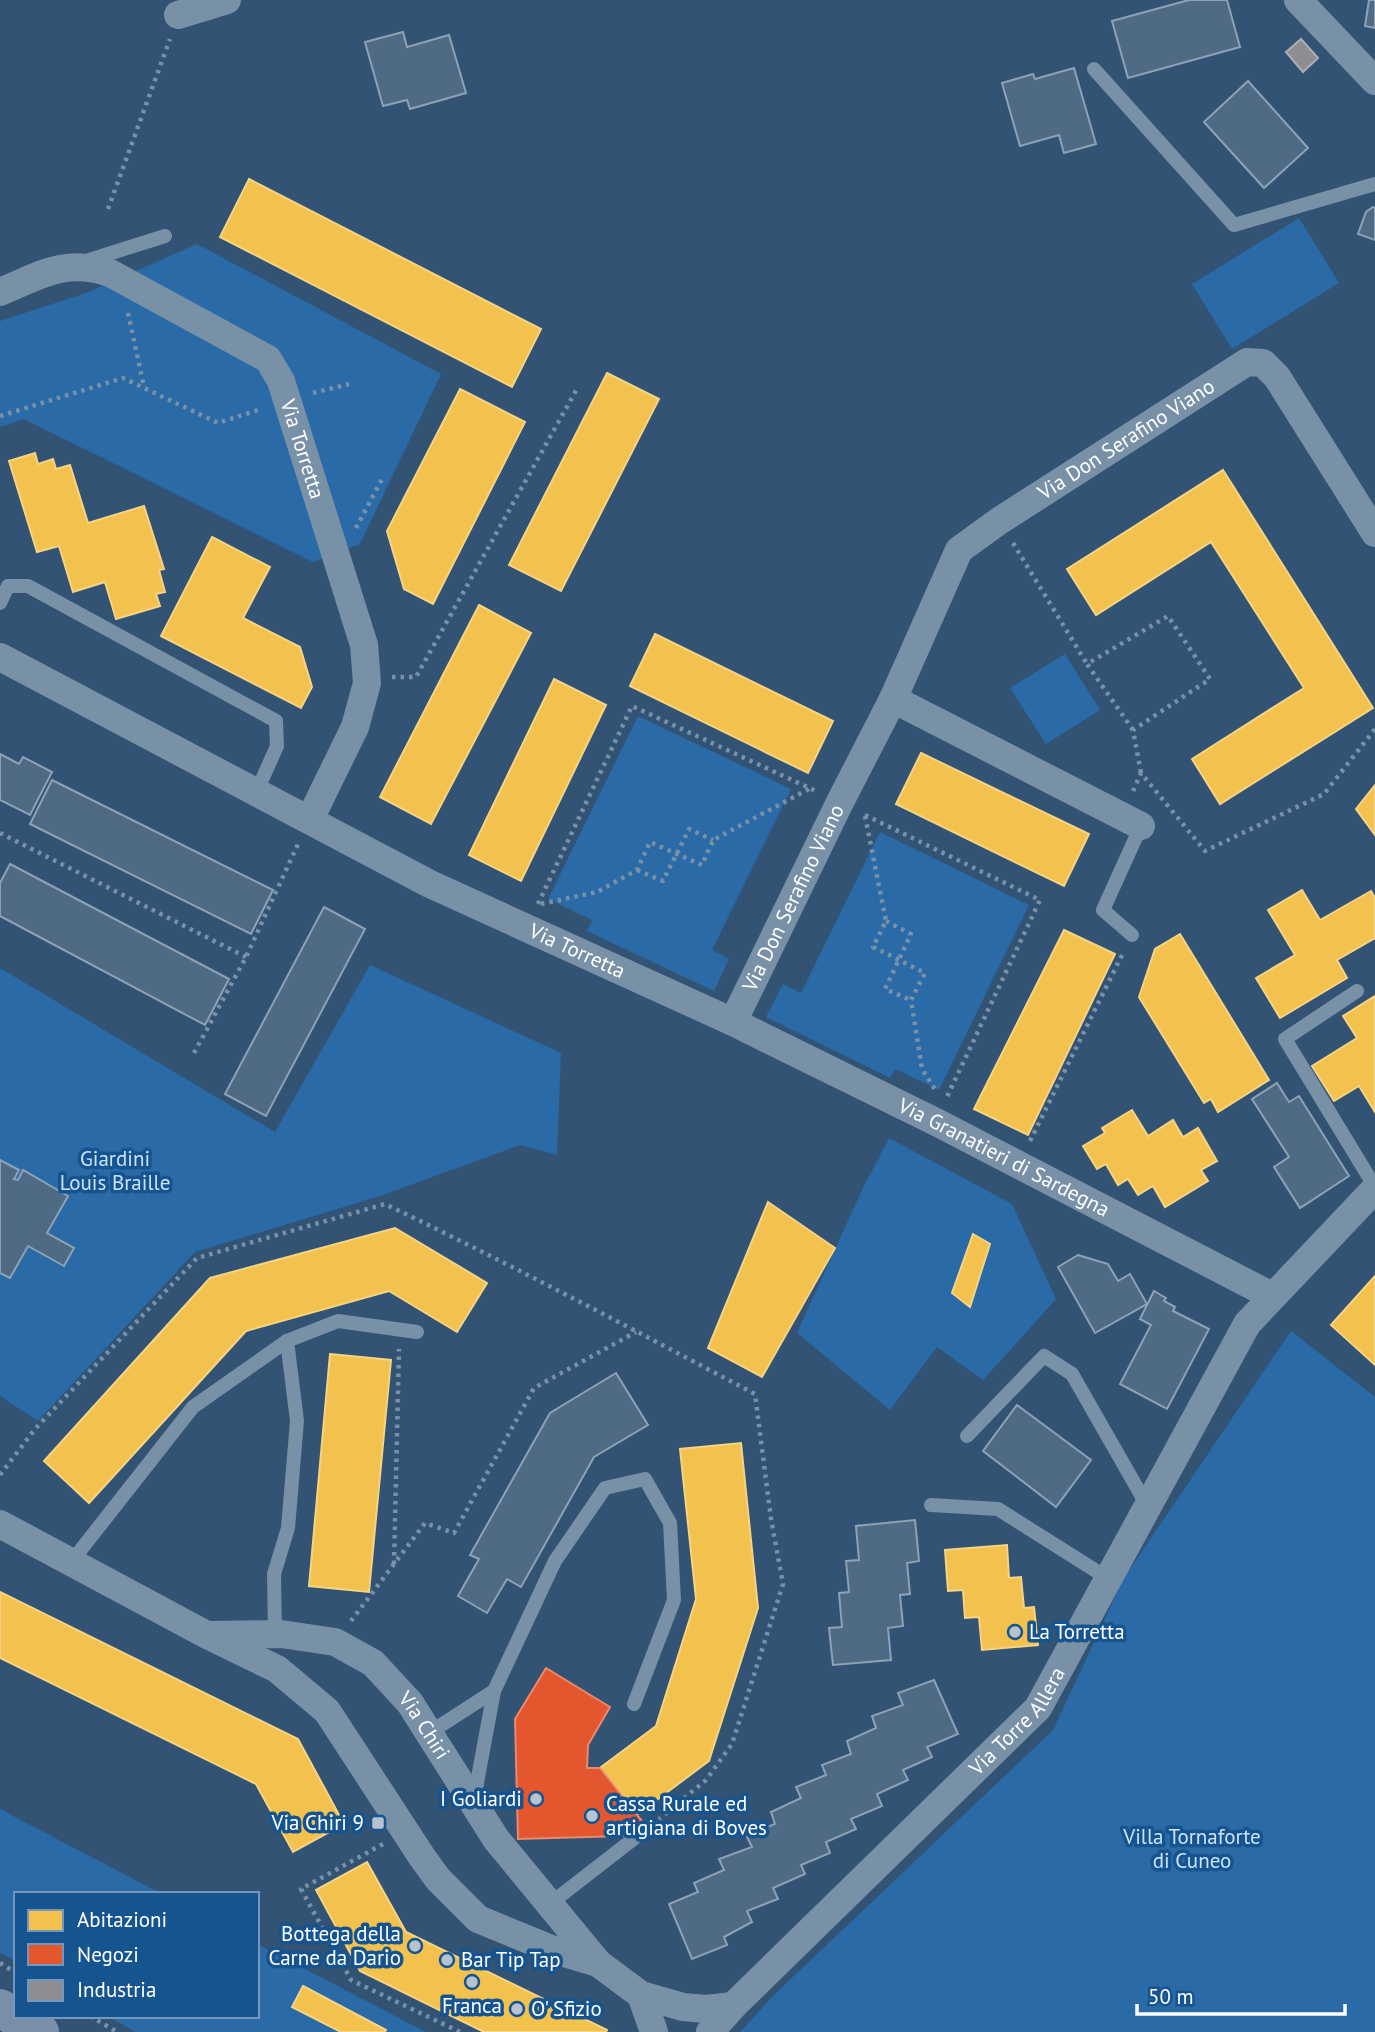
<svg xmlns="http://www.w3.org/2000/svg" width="1375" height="2032" font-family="'PT Sans',sans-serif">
<rect width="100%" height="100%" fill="#325374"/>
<g fill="#296aa7">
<polygon points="1299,218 1339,283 1232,349 1192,284"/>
<polygon points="197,244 441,374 360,544 313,562 24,419 0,427 0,321 86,293"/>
<polygon points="1065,654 1100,710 1046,744 1010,688"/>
<polygon points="638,716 791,789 712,950 729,959 714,991 587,931 592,920 548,899"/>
<polygon points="880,832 1029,905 939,1090 895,1069 890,1078 766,1017 783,984 801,993"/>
<polygon points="370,965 561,1053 557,1155 520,1145 380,1196 195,1252 38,1421 0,1396 0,968 275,1132"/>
<polygon points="889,1138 1012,1204 1056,1299 983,1380 937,1347 890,1410 797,1333 862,1190"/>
<polygon points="1291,1331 1375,1397 1375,2032 740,2032 775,1994 1053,1730 1124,1578"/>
<polygon points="0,1808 13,1816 162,1894 16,1894 16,1962 0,1952"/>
<polygon points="257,1944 426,2032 135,2032 108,2016 257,2016"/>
</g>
<g fill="#f2c14e" stroke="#f6d483" stroke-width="2">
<polygon points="249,179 541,329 512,387 220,237"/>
<polygon points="607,373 659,399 561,591 509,565"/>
<polygon points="460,389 525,422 433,604 404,589 387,531"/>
<polygon points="35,453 38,464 53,459 56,469 70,465 88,523 144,506 164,569 159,570 165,592 156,594 160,606 116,619 105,582 73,592 59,546 37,552 9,461"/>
<polygon points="1223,470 1373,708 1220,804 1192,759 1304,688 1211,542 1096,615 1067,569"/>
<polygon points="212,537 270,567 243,618 300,647 312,687 301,708 161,636"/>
<polygon points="479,605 531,633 431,824 380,797"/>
<polygon points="655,634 833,721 808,773 630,686"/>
<polygon points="554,679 606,705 521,881 469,855"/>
<polygon points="921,753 1089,834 1064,886 896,804"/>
<polygon points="1375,785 1375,835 1356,809"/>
<polygon points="1302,890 1320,920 1371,891 1375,898 1375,938 1337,960 1347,978 1280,1018 1256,978 1295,955 1268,910"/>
<polygon points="1064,930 1115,954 1028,1135 974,1109"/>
<polygon points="1180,934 1269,1080 1218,1112 1211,1099 1204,1103 1139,997 1155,949"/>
<polygon points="1375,996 1375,1112 1359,1086 1334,1101 1312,1066 1357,1038 1343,1016"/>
<polygon points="1132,1110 1148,1136 1173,1120 1183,1137 1198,1128 1217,1161 1201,1170 1208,1181 1165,1207 1153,1186 1138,1195 1128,1179 1118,1185 1106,1164 1097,1169 1083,1146 1105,1133 1102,1128"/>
<polygon points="768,1202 835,1248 762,1377 708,1348"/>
<polygon points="395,1228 487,1283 457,1332 389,1291 246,1331 89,1503 44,1461 210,1278"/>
<polygon points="973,1234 990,1244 970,1307 952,1293"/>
<polygon points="1375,1276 1375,1365 1331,1325"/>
<polygon points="330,1354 391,1360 369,1592 309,1586"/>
<polygon points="741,1443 758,1608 709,1761 638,1814 600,1768 656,1726 696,1599 680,1449"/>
<polygon points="1007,1545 1009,1578 1021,1577 1024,1608 1034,1607 1038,1645 982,1650 979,1617 965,1618 963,1590 948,1591 945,1550"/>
<polygon points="0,1592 298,1739 344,1824 293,1852 256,1784 0,1658"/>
<polygon points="367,1862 406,1932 607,2030 606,2032 484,2032 360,1971 316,1890"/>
<polygon points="303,1986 386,2030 385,2032 341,2032 292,2007"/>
</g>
<polygon fill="#e4572e" stroke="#ec896d" stroke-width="2" points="546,1668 610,1707 588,1745 587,1768 600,1768 642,1821 623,1836 518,1839 515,1719"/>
<polygon fill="#8d8d92" stroke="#afafb3" stroke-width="2" points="1301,39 1318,58 1303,72 1286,52"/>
<g fill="#4f6a84" stroke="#8ea2b5" stroke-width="2">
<polygon points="1189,0 1227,0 1240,47 1128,78 1112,21"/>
<polygon points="1369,0 1375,0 1375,28 1365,26"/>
<polygon points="403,32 407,47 449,35 466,93 410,109 407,100 383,106 365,42"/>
<polygon points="1074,68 1096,144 1064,153 1059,135 1020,146 1002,83 1033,74 1035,79"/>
<polygon points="1248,81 1308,148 1264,188 1204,122"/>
<polygon points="1373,207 1375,208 1375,240 1358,234 1366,212"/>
<polygon points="0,754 19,764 23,757 52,772 30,815 0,800"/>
<polygon points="52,780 273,890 251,934 30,824"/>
<polygon points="10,864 229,979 205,1025 0,916 0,883"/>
<polygon points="324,907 365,929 266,1116 225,1094"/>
<polygon points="1277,1083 1289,1102 1299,1096 1349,1176 1300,1208 1274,1167 1289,1157 1252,1099"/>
<polygon points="0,1160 19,1170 14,1179 18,1180 23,1170 68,1196 47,1233 74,1248 64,1266 28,1246 10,1278 0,1273"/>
<polygon points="1078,1255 1108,1264 1118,1281 1130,1274 1147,1304 1095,1333 1058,1267"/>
<polygon points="1154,1291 1166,1298 1164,1301 1175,1307 1173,1311 1209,1329 1167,1409 1120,1384 1151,1325 1140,1319"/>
<polygon points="616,1373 648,1425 594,1457 521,1587 507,1579 487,1613 458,1596 479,1559 470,1555 550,1413"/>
<polygon points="1017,1405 1091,1460 1056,1507 983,1451"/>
<polygon points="915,1520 919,1561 907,1563 910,1594 900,1595 903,1626 888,1628 891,1660 833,1665 829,1628 842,1627 839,1593 849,1592 846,1561 859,1560 856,1526"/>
<polygon points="934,1680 958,1734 927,1747 932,1757 903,1770 908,1780 877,1794 882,1806 851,1819 856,1829 826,1842 830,1853 801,1865 805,1874 773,1888 778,1899 747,1911 752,1922 724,1937 727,1945 692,1959 669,1904 698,1892 694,1883 724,1870 719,1859 752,1847 746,1835 775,1824 771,1812 801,1798 796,1787 826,1775 822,1765 851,1754 847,1741 876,1728 872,1716 903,1705 898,1693"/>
</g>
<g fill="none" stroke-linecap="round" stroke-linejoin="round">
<g stroke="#7991a7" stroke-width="4.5" stroke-dasharray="3.5 5" stroke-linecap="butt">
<polyline points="108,209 170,39"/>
<polyline points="128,313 144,387"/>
<polyline points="313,393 349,384"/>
<polyline points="0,416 123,378 218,423 261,409"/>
<polyline points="356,528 382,479"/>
<polyline points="1013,543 1087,664"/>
<polyline points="392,677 416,677 578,387"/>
<polyline points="1133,730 1087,664 1168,616 1210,679 1133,730 1141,773"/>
<polyline points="1133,791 1141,773 1205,851 1324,794 1375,729"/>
<polyline points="865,815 1040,900 946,1099"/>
<polyline points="865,816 886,921 873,947 925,973 911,1000 922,1069 936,1091"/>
<polyline points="0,833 246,957"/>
<polyline points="637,870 663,881 689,829 713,840"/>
<polyline points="538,904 632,706 816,791"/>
<polyline points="541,904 597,892 637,870 650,842 702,865 713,840 809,789"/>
<polyline points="886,921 911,934 885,989 911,1000"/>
<polyline points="194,1053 246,957 298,844"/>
<polyline points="1030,1141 1124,951"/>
<path d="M 0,1475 L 35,1429 L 197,1258 L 385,1204 C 510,1264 632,1329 755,1394 L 771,1519 L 783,1584 L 732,1744 L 706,1780 L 659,1819"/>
<polyline points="394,1564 399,1349"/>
<polyline points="351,1621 425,1523 454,1533 534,1388 636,1332"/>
<polyline points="383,1844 301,1889 351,1980 460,2032"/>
<polyline points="0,1963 16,1973"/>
<polyline points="90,2016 117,2032"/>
</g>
<g stroke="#7991a7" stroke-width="14">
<polyline points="1094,69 1234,225 1375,184"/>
<polyline points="83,262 165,236"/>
<polyline points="0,603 8,586 28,586 276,721 277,746 257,791"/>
<polyline points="1132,935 1103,910 1141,826"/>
<polyline points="1357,991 1285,1039 1375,1187"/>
<polyline points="967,1436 1044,1356 1072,1374 1148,1507"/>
<polyline points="931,1505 998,1509 1109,1579"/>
<polyline points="72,1561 193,1407 287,1341 338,1321 417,1332"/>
<polyline points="275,1634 274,1574 288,1528 297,1421 287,1341"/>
<polyline points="429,1733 494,1691 555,1561 605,1488 645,1479 670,1523 674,1600 634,1704"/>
<polyline points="474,1799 494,1691"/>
<polyline points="551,1903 645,1830"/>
</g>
<g stroke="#7991a7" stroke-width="28">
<polyline points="1298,0 1375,81"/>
<polyline points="178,15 227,0"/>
<path id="s1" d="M 0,292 C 41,275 65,258 110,273 L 268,359 L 281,381 L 364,645 L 367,683 L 355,727 L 310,819"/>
<path id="s2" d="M 0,657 L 430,884 L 733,1022 L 936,1122 L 1272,1296"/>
<polyline points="893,699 1141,826"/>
<path id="s3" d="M 733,1022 L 840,802 L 893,699 L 959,550 L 999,521 L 1247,362 L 1263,363 L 1277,377 L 1375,533"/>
<polyline points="0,1524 207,1635 277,1669 327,1711 422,1857 438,1879 478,1919 551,1949 598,1963"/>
<path id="s4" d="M 212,1635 L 281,1634 L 335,1642 L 373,1663 L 410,1703 L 496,1839 L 598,1963 L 641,1995 L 683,2007 L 706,2009 L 733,2006"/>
<polyline points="641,1995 654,2032"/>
<path id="s5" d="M 710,2032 L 733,2006 L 1038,1708 L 1247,1324 L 1375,1189"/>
</g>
<polyline stroke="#798fa7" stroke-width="38" points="0,2008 40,2032"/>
</g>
<g fill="#b7c3ce" stroke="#165490" stroke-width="2.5">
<circle cx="1015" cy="1632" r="7"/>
<circle cx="536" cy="1799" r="7"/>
<circle cx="592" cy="1816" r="7"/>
<rect x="371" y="1816" width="14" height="14" rx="3.5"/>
<circle cx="415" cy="1946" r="7"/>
<circle cx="447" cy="1960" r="7"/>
<circle cx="472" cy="1982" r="7"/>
<circle cx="517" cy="2009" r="7"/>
</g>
<g text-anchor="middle" stroke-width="7" stroke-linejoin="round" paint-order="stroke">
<g font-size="21" fill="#fff" stroke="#165490">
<text dy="7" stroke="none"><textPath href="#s3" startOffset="724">Via Don Serafino Viano</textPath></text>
<text dy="7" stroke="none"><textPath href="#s1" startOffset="392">Via Torretta</textPath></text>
<text dy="7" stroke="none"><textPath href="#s3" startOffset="138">Via Don Serafino Viano</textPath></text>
<text dy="7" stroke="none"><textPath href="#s2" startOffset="648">Via Torretta</textPath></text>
<text dy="7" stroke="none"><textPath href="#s2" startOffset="1122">Via Granatieri di Sardegna</textPath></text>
<text dy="7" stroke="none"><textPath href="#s5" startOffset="438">Via Torre Allera</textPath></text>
<text dy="7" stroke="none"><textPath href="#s4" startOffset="248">Via Chiri</textPath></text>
</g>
<g font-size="21" fill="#cae4fb" stroke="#165490">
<text x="115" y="1166">Giardini<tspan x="115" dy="24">Louis Braille</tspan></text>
<text x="1192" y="1844">Villa Tornaforte<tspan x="1192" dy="24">di Cuneo</tspan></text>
</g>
<g font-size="21" fill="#fff" stroke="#165490" text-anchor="start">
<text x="1029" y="1639">La Torretta</text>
<text x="522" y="1806" text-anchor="end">I Goliardi</text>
<text x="606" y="1811">Cassa Rurale ed<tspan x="606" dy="24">artigiana di Boves</tspan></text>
<text x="364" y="1830" text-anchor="end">Via Chiri 9</text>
<text x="401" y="1941" text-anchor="end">Bottega della<tspan x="401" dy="24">Carne da Dario</tspan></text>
<text x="461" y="1967">Bar Tip Tap</text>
<text x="472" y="2013" text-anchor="middle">Franca</text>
<text x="531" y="2016">O' Sfizio</text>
</g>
</g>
<rect x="14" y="1892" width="245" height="126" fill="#165490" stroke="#7398bc" stroke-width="2"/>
<rect x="28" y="1910" width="35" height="21" fill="#f2c14e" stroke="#7398bc" stroke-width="2"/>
<text x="77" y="1927" font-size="21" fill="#ffffff">Abitazioni</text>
<rect x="28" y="1944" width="35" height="21" fill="#e4572e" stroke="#7398bc" stroke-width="2"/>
<text x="77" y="1962" font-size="21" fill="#ffffff">Negozi</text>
<rect x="28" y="1980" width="35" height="21" fill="#8d8d92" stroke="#7398bc" stroke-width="2"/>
<text x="77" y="1997" font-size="21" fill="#ffffff">Industria</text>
<path d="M1137 2004v10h208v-10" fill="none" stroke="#ffffff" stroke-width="3.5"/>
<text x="1148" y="2004" font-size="21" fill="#ffffff" stroke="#165490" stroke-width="5" paint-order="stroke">50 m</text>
</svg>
